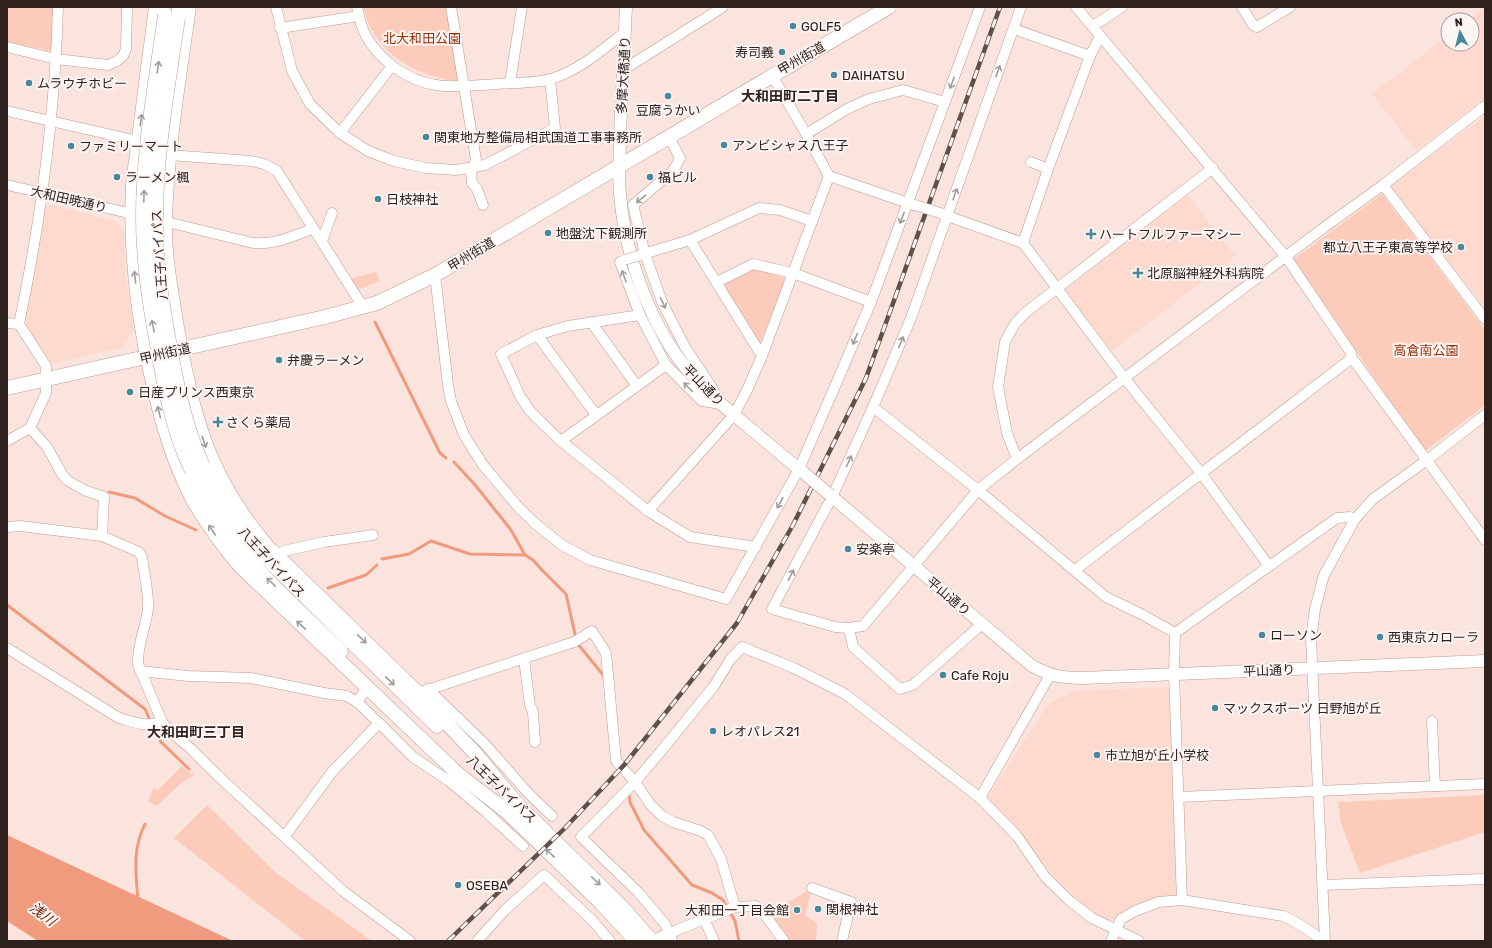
<svg xmlns="http://www.w3.org/2000/svg" width="1492" height="948" font-family="Rubik,'Noto Sans JP',sans-serif">
<style>
.built{fill:#fed9cd}
.green{fill:#fccbba}
.water{fill:#f19b7e}
.lines{fill:none;stroke-linecap:round;stroke-linejoin:round}
.stream{stroke:#f19b7e;stroke-width:3}
.minor-casing{stroke:#be9a8e;stroke-width:11}
.major-casing{stroke:#be9a8e;stroke-width:13}
.highway-casing{stroke:#be9a8e;stroke-width:15}
.minor{stroke:#fff;stroke-width:10}
.major{stroke:#fff;stroke-width:12}
.highway{stroke:#fff;stroke-width:14}
.rail-casing{stroke:#60504b;stroke-width:4.5}
.rail{stroke:#fdf5f3;stroke-width:3;stroke-dasharray:9;stroke-linecap:butt}
.minor-bridge-casing{stroke:#be9a8e;stroke-width:11;stroke-linecap:butt}
.major-bridge-casing{stroke:#be9a8e;stroke-width:13;stroke-linecap:butt}
.highway-bridge-casing{stroke:#be9a8e;stroke-width:15;stroke-linecap:butt}
.minor-bridge{stroke:#fff;stroke-width:10}
.major-bridge{stroke:#fff;stroke-width:12}
.highway-bridge{stroke:#fff;stroke-width:14}
.oneway{stroke:#a19b99}
.poi-dot{fill:#47889a;stroke:#fdf5f3;stroke-width:1.5}
.labels{text-anchor:middle;stroke-width:4;stroke-linejoin:round;paint-order:stroke}
.poi-label{font-size:13px;fill:#2f211d;stroke:#fdf5f3;text-anchor:start}
.park-label{font-size:13px;fill:#933005;stroke:#fdf5f3}
.street-label{font-size:13px;fill:#2f211d;stroke:#fdf5f3}
.neighbourhood-label{font-size:14px;font-weight:bold;fill:#2f211d;stroke:#fdf5f3}
.water-label{font-size:14px;font-style:italic;fill:#702507;stroke:#fdf5f3}
</style>
<rect width="100%" height="100%" fill="#fbe4dd"/>
<!-- built -->
<g class="built">
<polygon points="1485,7 1485,98 1416,150 1372,94 1448,35 1448,44 1472,44 1472,20 1468,20"/>
<polygon points="1485,116 1485,307 1390,186"/>
<polygon points="1188,195 1235,256 1112,351 1065,290"/>
<polygon points="51,205 115,221 124,232 125,271 134,330 120,348 54,363 47,361 26,328 25,318 44,209"/>
<polygon points="1167,687 1170,690 1178,892 1174,896 1159,897 1127,909 1115,919 1107,920 1090,912 1051,872 1037,856 1022,834 988,797 1048,704 1073,691"/>
</g>
<!-- green -->
<g class="green">
<polygon points="7,7 54,7 52,51 7,42"/>
<path d="M363,7H449L460,82C422,76 390,63 370,27C367,21 365,14 363,7Z"/>
<polygon points="1382,194 1485,330 1485,405 1424,452 1294,259"/>
<polygon points="753,268 784,278 786,281 761,341 757,341 725,286 725,282"/>
<polygon points="376,272 380,281 357,290 350,279"/>
<polygon points="182,766 187,771 194,775 181,783 157,806 148,801 154,788 158,790"/>
<polygon points="1485,795 1485,832 1360,873 1341,824 1338,802"/>
<polygon points="207,805 275,872 372,941 305,941 174,838"/>
<polygon points="812,888 805,915 817,924 816,941 784,941 765,916"/>
</g>
<!-- water -->
<polygon class="water" points="7,835 233,941 38,941 7,921"/>
<g class="lines">
<!-- stream -->
<g class="stream">
<polyline points="375,322 440,453 446,458"/>
<polyline points="454,462 476,486 511,530 525,555"/>
<polyline points="109,492 135,498 165,516 196,530"/>
<polyline points="382,559 409,554 431,541 470,554 525,555 533,560 541,569 566,594 577,643 604,676 604,678"/>
<polyline points="328,588 366,575 377,565"/>
<polyline points="7,605 145,709 149,718"/>
<polyline points="155,730 161,742 189,769"/>
<polyline points="629,794 630,802 644,830 692,885 712,893 723,900 735,921 739,941"/>
<path d="M138,901C136,874 132,849 145,824"/>
</g>
<defs>
<g id="minor">
<polyline points="276,7 292,71 310,104 340,133 368,151 394,161 426,168 456,170 485,165 555,128 550,79"/>
<path d="M357,7C359,17 361,27 366,36C380,61 408,81 436,85C456,88 477,85 497,84C511,83 539,83 551,79C580,70 602,50 625,32"/>
<polyline points="451,7 476,160 471,173 472,183 477,189 483,205"/>
<polyline points="1021,7 911,318 873,407 832,497 772,609 835,627 849,628 863,626 978,490 1017,459 1330,223 1383,185 1485,106"/>
<polyline points="1076,7 1286,257 1351,353 1352,358 1485,540"/>
<polyline points="1242,7 1253,25 1257,27 1290,7"/>
<polyline points="1093,26 1122,7"/>
<polyline points="280,28 359,16"/>
<polyline points="1014,29 1090,56"/>
<polyline points="7,47 56,59 108,65 117,61 123,56 126,49 127,7"/>
<polyline points="623,70 723,7"/>
<polyline points="772,75 806,134 829,176 914,205"/>
<polyline points="510,83 522,7"/>
<polyline points="7,111 138,141"/>
<polyline points="340,133 392,66"/>
<polyline points="806,134 847,109 869,99 903,90 945,102"/>
<polyline points="669,137 680,158 673,171 633,205 645,254 662,302 685,347 709,383 718,398"/>
<polyline points="169,155 251,161 264,164 277,171 363,307"/>
<polyline points="1031,162 1048,169"/>
<polyline points="7,185 137,215"/>
<polyline points="1383,185 1485,319"/>
<polyline points="942,214 1023,243 1125,379 1201,473 1269,566"/>
<path d="M159,220L253,243C275,245 292,236 313,229"/>
<polyline points="690,240 762,356"/>
<polyline points="322,241 332,213"/>
<polyline points="1023,243 1048,169 1090,56 1100,36"/>
<polyline points="640,255 690,240 759,208 780,210 812,221"/>
<polyline points="620,262 640,315 666,365 702,401 721,404"/>
<polyline points="435,275 448,385 451,401 464,435 483,465 519,508 537,525 562,545 590,560 726,599 799,469 836,384 871,302 980,7"/>
<polyline points="717,282 753,264 793,273 871,302"/>
<polyline points="640,315 568,326 537,335 501,354 520,396 530,411 541,422 561,441 648,511 690,537 756,547"/>
<polyline points="591,322 637,386"/>
<polyline points="7,323 19,324"/>
<polyline points="537,335 596,415"/>
<polyline points="873,407 978,490 1106,597 1143,615 1175,633 1174,674 1182,900"/>
<polyline points="30,428 47,447 62,474 67,480 84,490 104,497 102,536"/>
<path d="M7,441L30,428L46,393V366L19,324C41,220 55,113 58,7"/>
<polyline points="561,441 666,365"/>
<polyline points="1017,459 1007,433 998,387 1005,342 1014,325 1025,313 1213,168"/>
<polyline points="648,511 734,415 747,390 762,356 829,176"/>
<path d="M7,527L20,526L102,536L139,552L142,557C144,574 149,592 148,609C146,627 137,645 138,664L162,722L170,731L191,749L217,775L343,891L410,941"/>
<polyline points="278,558 284,551 324,542 373,535"/>
<polyline points="1075,570 1352,358"/>
<polyline points="849,628 853,647 900,689 913,685 982,624"/>
<polyline points="1175,633 1337,518 1350,517 1355,519"/>
<path d="M7,648L119,718C136,723 144,727 162,722"/>
<polyline points="524,659 530,705 533,712 535,742"/>
<polyline points="140,671 188,676 251,678 324,693 347,696 357,702 367,688"/>
<polyline points="428,689 484,743 528,793 552,816"/>
<polyline points="418,693 574,642 592,631 606,653 616,761 635,782 650,804 662,816 673,822 701,831 708,835 721,859 735,907"/>
<polyline points="1432,721 1435,786"/>
<polyline points="379,723 413,757 449,781 486,812 523,846"/>
<polyline points="1178,797 1485,784"/>
<polyline points="980,798 1050,675"/>
<polyline points="285,836 332,772 379,723 357,702"/>
<polyline points="1323,885 1485,879"/>
<polyline points="812,888 851,902 842,941"/>
<polyline points="704,919 714,941"/>
<polyline points="669,935 677,930 735,907 756,906 762,911 784,941"/>
<polyline points="672,940 665,924 638,892 581,837 635,782 662,750 714,686 730,660 742,647 794,668 845,694 980,798 1017,836 1046,878 1071,902 1092,918 1139,941"/>
<polyline points="477,941 505,910 544,875 592,920 610,941"/>
<path d="M1111,941L1121,919L1135,911L1159,902L1182,900L1283,916C1298,922 1310,931 1323,941"/>
<polyline points="1325,941 1311,639 1315,609 1324,575 1355,519 1373,499 1427,460 1485,415"/>
</g>
<g id="major">
<path d="M626,7C624,49 622,91 620,134C620,154 618,174 620,194C625,255 650,327 691,374C708,394 730,412 751,429C769,444 786,459 804,473"/>
<path d="M830,495L1032,666C1052,676 1061,678 1083,678L1485,661"/>
</g>
<g id="highway">
<path d="M156,7L133,184C130,248 137,312 151,374C160,417 172,459 192,498C206,523 223,546 241,567L458,774L506,811"/>
<path d="M189,7C179,78 167,149 165,220C164,255 171,289 176,322C192,412 206,475 267,546L418,693L475,753L518,805"/>
<polyline points="178,18 179,7"/>
<polyline points="7,388 325,317 377,303 435,275 889,7"/>
<polyline points="203,466 214,488 229,513 255,547 437,726"/>
<path d="M192,471C203,495 216,518 232,539C264,580 304,615 341,651"/>
<polyline points="512,799 620,905 652,941"/>
<polyline points="500,805 601,903 636,941"/>
<polyline points="657,941 669,935"/>
</g>
</defs>
<!-- minor casing -->
<use href="#minor" class="minor-casing"/>
<!-- major casing -->
<use href="#major" class="major-casing"/>
<!-- highway casing -->
<use href="#highway" class="highway-casing"/>
<!-- minor -->
<use href="#minor" class="minor"/>
<!-- major -->
<use href="#major" class="major"/>
<!-- highway -->
<use href="#highway" class="highway"/>
<defs>
<polyline id="rail" points="448,941 565,828 625,764 737,623 793,525 866,378 1000,7"/>
</defs>
<!-- rail casing -->
<use href="#rail" class="rail-casing"/>
<!-- rail -->
<use href="#rail" class="rail"/>
<defs>
<g id="minor-bridge">
<polyline points="915,205 940,213"/>
<polyline points="624,260 638,256"/>
</g>
<polyline id="major-bridge" points="804,473 830,495"/>
<g id="highway-bridge">
<path d="M165,15C156,81 143,149 143,217C143,266 151,313 160,361C167,399 175,436 192,471"/>
<path d="M178,18C168,87 155,156 156,226C156,271 164,314 172,358C179,395 187,431 203,466"/>
</g>
</defs>
<!-- minor-bridge casing -->
<use href="#minor-bridge" class="minor-bridge-casing"/>
<!-- major-bridge casing -->
<use href="#major-bridge" class="major-bridge-casing"/>
<!-- highway-bridge casing -->
<use href="#highway-bridge" class="highway-bridge-casing"/>
<!-- minor-bridge -->
<use href="#minor-bridge" class="minor-bridge"/>
<!-- major-bridge -->
<use href="#major-bridge" class="major-bridge"/>
<!-- highway-bridge -->
<use href="#highway-bridge" class="highway-bridge"/>
</g>
<!-- one-way arrows -->
<defs><path id="oneway-shaft" d="M-6 0H5M1.5-3L5.5 0L1.5 3" fill="none" stroke-width="1.6" stroke-linecap="round" stroke-linejoin="round"/></defs>
<g class="oneway">
<use href="#oneway-shaft" transform="translate(158 67) rotate(-82)"/>
<use href="#oneway-shaft" transform="translate(998 71) rotate(-70)"/>
<use href="#oneway-shaft" transform="translate(952 83) rotate(110)"/>
<use href="#oneway-shaft" transform="translate(141 120) rotate(-82)"/>
<use href="#oneway-shaft" transform="translate(955 194) rotate(-71)"/>
<use href="#oneway-shaft" transform="translate(144 196) rotate(-88)"/>
<use href="#oneway-shaft" transform="translate(641 199) rotate(141)"/>
<use href="#oneway-shaft" transform="translate(902 218) rotate(111)"/>
<use href="#oneway-shaft" transform="translate(624 276) rotate(-110)"/>
<use href="#oneway-shaft" transform="translate(135 277) rotate(-96)"/>
<use href="#oneway-shaft" transform="translate(663 303) rotate(65)"/>
<use href="#oneway-shaft" transform="translate(153 326) rotate(-101)"/>
<use href="#oneway-shaft" transform="translate(855 339) rotate(113)"/>
<use href="#oneway-shaft" transform="translate(901 342) rotate(-67)"/>
<use href="#oneway-shaft" transform="translate(688 387) rotate(-135)"/>
<use href="#oneway-shaft" transform="translate(159 412) rotate(-104)"/>
<use href="#oneway-shaft" transform="translate(204 442) rotate(71)"/>
<use href="#oneway-shaft" transform="translate(849 461) rotate(-66)"/>
<use href="#oneway-shaft" transform="translate(780 503) rotate(119)"/>
<use href="#oneway-shaft" transform="translate(212 530) rotate(-124)"/>
<use href="#oneway-shaft" transform="translate(791 575) rotate(-62)"/>
<use href="#oneway-shaft" transform="translate(271 582) rotate(-136)"/>
<use href="#oneway-shaft" transform="translate(301 625) rotate(-137)"/>
<use href="#oneway-shaft" transform="translate(362 639) rotate(44)"/>
<use href="#oneway-shaft" transform="translate(390 681) rotate(44)"/>
<use href="#oneway-shaft" transform="translate(550 853) rotate(-136)"/>
<use href="#oneway-shaft" transform="translate(596 881) rotate(44)"/>
</g>
<!-- markers -->
<g class="poi-dot">
<circle cx="793" cy="26" r="4"/>
<circle cx="782" cy="52" r="4"/>
<circle cx="834" cy="75" r="4"/>
<circle cx="29" cy="83" r="4"/>
<circle cx="668" cy="96" r="4"/>
<circle cx="426" cy="137" r="4"/>
<circle cx="724" cy="145" r="4"/>
<circle cx="71" cy="146" r="4"/>
<circle cx="117" cy="177" r="4"/>
<circle cx="650" cy="177" r="4"/>
<circle cx="378" cy="199" r="4"/>
<circle cx="548" cy="233" r="4"/>
<path d="M1089 228h4v4h4v4h-4v4h-4v-4h-4v-4h4z"/>
<circle cx="1461" cy="247" r="4"/>
<path d="M1136 267h4v4h4v4h-4v4h-4v-4h-4v-4h4z"/>
<circle cx="279" cy="360" r="4"/>
<circle cx="130" cy="392" r="4"/>
<path d="M216 416h4v4h4v4h-4v4h-4v-4h-4v-4h4z"/>
<circle cx="848" cy="549" r="4"/>
<circle cx="1262" cy="635" r="4"/>
<circle cx="1380" cy="637" r="4"/>
<circle cx="943" cy="675" r="4"/>
<circle cx="1215" cy="708" r="4"/>
<circle cx="713" cy="731" r="4"/>
<circle cx="1097" cy="755" r="4"/>
<circle cx="458" cy="885" r="4"/>
<circle cx="818" cy="909" r="4"/>
<circle cx="797" cy="910" r="4"/>
</g>
<g class="labels">
<!-- poi labels -->
<g class="poi-label">
<text x="801" y="31">GOLF5</text>
<text x="774" y="57" text-anchor="end">寿司義</text>
<text x="842" y="80">DAIHATSU</text>
<text x="37" y="88">ムラウチホビー</text>
<text x="668" y="115" text-anchor="middle">豆腐うかい</text>
<text x="434" y="142">関東地方整備局相武国道工事事務所</text>
<text x="732" y="150">アンビシャス八王子</text>
<text x="79" y="151">ファミリーマート</text>
<text x="125" y="182">ラーメン楓</text>
<text x="658" y="182">福ビル</text>
<text x="386" y="204">日枝神社</text>
<text x="556" y="238">地盤沈下観測所</text>
<text x="1099" y="239">ハートフルファーマシー</text>
<text x="1453" y="252" text-anchor="end">都立八王子東高等学校</text>
<text x="1147" y="278">北原脳神経外科病院</text>
<text x="287" y="365">弁慶ラーメン</text>
<text x="138" y="397">日産プリンス西東京</text>
<text x="226" y="427">さくら薬局</text>
<text x="856" y="554">安楽亭</text>
<text x="1270" y="640">ローソン</text>
<text x="1388" y="642">西東京カローラ</text>
<text x="951" y="680">Cafe Roju</text>
<text x="1223" y="713">マックスポーツ 日野旭が丘</text>
<text x="721" y="736">レオパレス21</text>
<text x="1105" y="760">市立旭が丘小学校</text>
<text x="466" y="890">OSEBA</text>
<text x="826" y="914">関根神社</text>
<text x="789" y="915" text-anchor="end">大和田一丁目会館</text>
</g>
<!-- park labels -->
<g class="park-label">
<text x="422" y="43">北大和田公園</text>
<text x="1426" y="355">高倉南公園</text>
</g>
<!-- street labels -->
<g class="street-label">
<text transform="translate(801 58) rotate(-30)" y="5">甲州街道</text>
<text transform="translate(623 75) rotate(-87)" y="5">多摩大橋通り</text>
<text transform="translate(69 199) rotate(13)" y="5">大和田暁通り</text>
<text transform="translate(471 254) rotate(-31)" y="5">甲州街道</text>
<text transform="translate(159 255) rotate(-94)" y="5">八王子バイパス</text>
<text transform="translate(165 353) rotate(-13)" y="5">甲州街道</text>
<text transform="translate(704 385) rotate(46)" y="5">平山通り</text>
<text transform="translate(272 562) rotate(47)" y="5">八王子バイパス</text>
<text transform="translate(949 596) rotate(40)" y="5">平山通り</text>
<text transform="translate(1269 670) rotate(-2)" y="5">平山通り</text>
<text transform="translate(502 789) rotate(44)" y="5">八王子バイパス</text>
</g>
<!-- neighbourhood labels -->
<g class="neighbourhood-label">
<text x="790" y="101">大和田町二丁目</text>
<text x="196" y="737">大和田町三丁目</text>
</g>
<!-- water labels -->
<g class="water-label">
<text transform="translate(43 914) rotate(37)" y="5">浅川</text>
</g>
</g>
<!-- border -->
<rect width="1492" height="948" fill="none" stroke="#2f211d" stroke-width="16"/>
<!-- north arrow -->
<g transform="translate(1460 32) rotate(353)"><circle r="19" fill="#fdf5f3" stroke="#aba09d"/>
<path d="M0-3L7 15L0 10L-7 15Z" fill="#47889a"/>
<text y="-6" font-size="11" font-weight="bold" text-anchor="middle" fill="#2f211d">N</text>
</g>
</svg>
